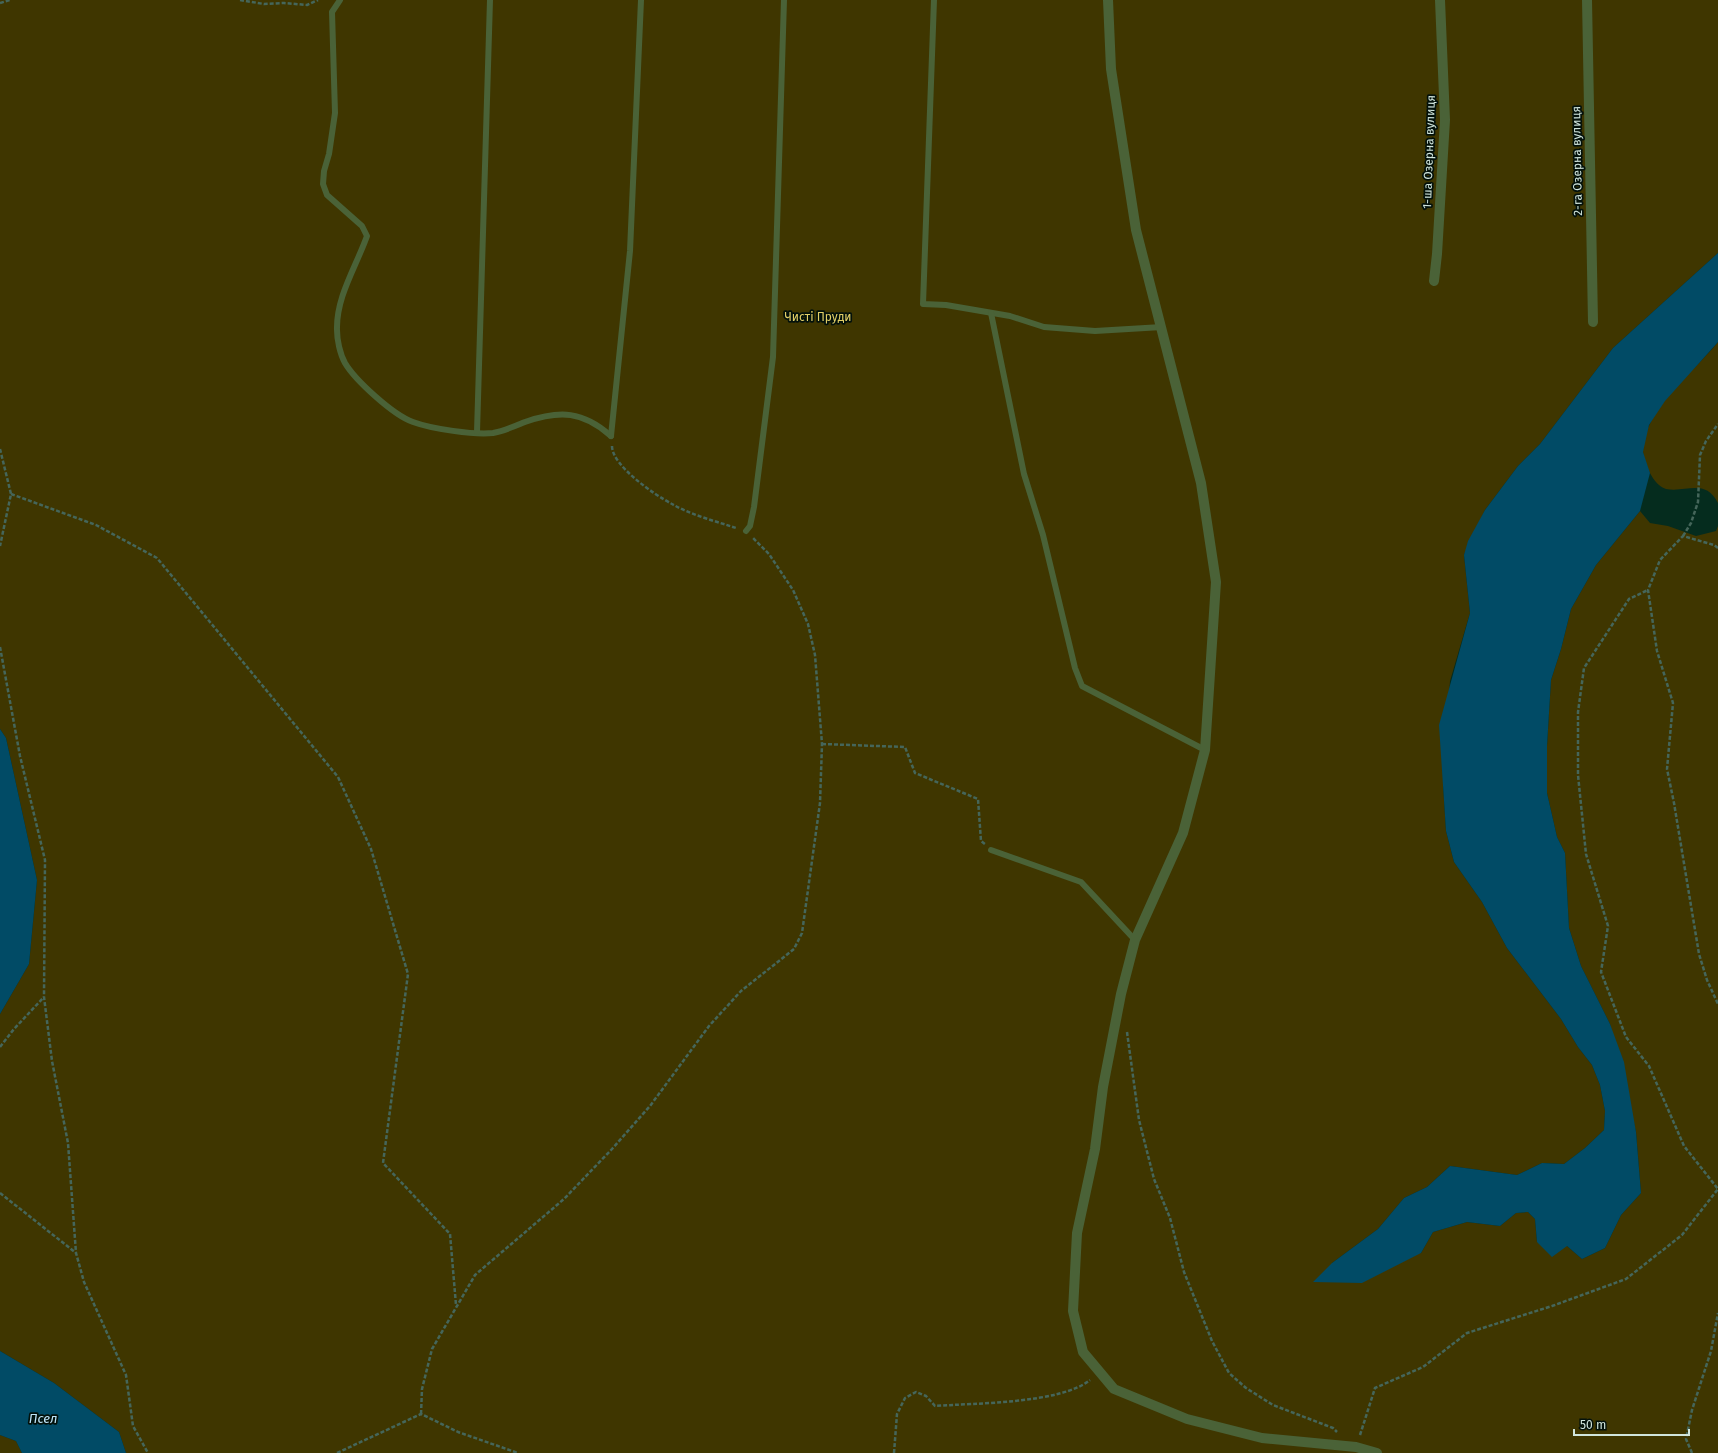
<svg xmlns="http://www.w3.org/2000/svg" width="1718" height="1453" font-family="'Fira Sans',sans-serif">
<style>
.green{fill:#3f3600}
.water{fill:#014b66}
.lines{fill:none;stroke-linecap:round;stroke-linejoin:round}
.path{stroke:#45665a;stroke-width:2.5;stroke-dasharray:4 2;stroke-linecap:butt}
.service{stroke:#4a6237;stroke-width:6}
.minor{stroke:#4a6237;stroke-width:10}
.labels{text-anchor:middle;stroke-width:3.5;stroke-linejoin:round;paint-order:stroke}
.street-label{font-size:12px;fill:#d1e5dc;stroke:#03110b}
.park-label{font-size:12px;fill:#e3d067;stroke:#03110b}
.water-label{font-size:13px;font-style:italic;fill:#bee6fb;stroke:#03110b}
</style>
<rect width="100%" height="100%" fill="#052c1e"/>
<!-- green -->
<g class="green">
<polygon points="0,0 1718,0 1718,253 1613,348 1540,444 1518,466 1485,510 1464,555 1470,613 1450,681 1443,784 1446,831 1454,862 1482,902 1507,948 1561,1019 1578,1047 1592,1065 1600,1085 1605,1111 1604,1130 1585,1148 1564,1164 1542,1163 1517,1175 1450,1166 1427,1187 1404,1198 1378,1229 1332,1263 1421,1253 1433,1232 1467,1222 1500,1226 1516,1213 1528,1212 1535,1219 1537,1242 1567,1246 1582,1259 1605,1248 1621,1215 1641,1193 1636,1132 1610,1024 1581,966 1569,928 1565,853 1557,837 1547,793 1547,746 1551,680 1561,649 1571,609 1596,565 1640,511 1650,523 1668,526 1696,536 1716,531 1718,526 1718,1453 126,1453 119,1432 54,1383 0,1351 0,1014 29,964 37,880 6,738 0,729"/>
<path d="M1718,342V503C1705,478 1686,493 1666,489C1658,487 1651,476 1648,469C1647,464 1643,457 1643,451C1643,410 1694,372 1718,342Z"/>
<polygon points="0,1435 16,1441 22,1453 0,1453"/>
</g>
<!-- water -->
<g class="water">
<polygon points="1718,253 1718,342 1665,401 1649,425 1643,452 1650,473 1640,511 1596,565 1571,609 1561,649 1551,680 1547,746 1547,793 1557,837 1565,853 1569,928 1581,966 1610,1024 1624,1062 1636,1132 1641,1193 1621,1215 1605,1248 1582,1259 1567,1246 1552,1257 1537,1242 1535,1219 1528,1212 1516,1213 1500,1226 1467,1222 1433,1232 1421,1253 1362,1283 1313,1282 1332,1263 1378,1229 1404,1198 1427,1187 1450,1166 1517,1175 1542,1163 1564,1164 1585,1148 1604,1130 1605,1111 1600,1085 1592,1065 1578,1047 1561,1019 1507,948 1482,902 1454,862 1446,831 1439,725 1470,613 1464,555 1468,541 1485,510 1518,466 1540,444 1613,348"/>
<polygon points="0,729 6,738 37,880 29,964 0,1014"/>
<polygon points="0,1351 54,1383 119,1432 126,1453 22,1453 16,1441 0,1435"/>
</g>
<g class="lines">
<!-- path -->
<g class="path">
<polyline points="240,0 264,4 284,3 307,5 318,0"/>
<polyline points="0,3 10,0"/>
<path d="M612,446C612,466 655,495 672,504C691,515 715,521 736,528"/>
<polyline points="0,449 11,494 0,546"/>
<polyline points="11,494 96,525 157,558 338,777 371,849 408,974 383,1163 450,1234 456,1305"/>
<polyline points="1683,536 1691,523 1698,502 1700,455 1706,441 1718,424"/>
<polyline points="1718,548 1714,545 1683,536 1660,560 1648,590 1657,651 1673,703 1667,769 1674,803 1699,954 1707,980 1718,1004"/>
<polyline points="0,647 20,756 45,860 44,997 52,1061 68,1143 76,1253 84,1282 126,1375 133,1426 148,1453"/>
<polyline points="822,744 905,747 915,773 978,799 981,841 985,844"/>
<polyline points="1127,1032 1139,1120 1154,1179 1170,1218 1184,1272 1212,1341 1229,1373 1246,1388 1273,1405 1333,1428 1337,1432"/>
<polyline points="0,1047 14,1029 44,997"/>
<polyline points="0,1193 76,1253"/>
<polyline points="421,1414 422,1389 432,1349 475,1275 564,1199 612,1149 650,1106 709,1026 741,991 794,949 802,933 820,803 822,744 815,655 808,624 793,590 769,554 752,537"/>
<polyline points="1360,1435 1375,1388 1423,1367 1467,1333 1552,1306 1626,1279 1682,1235 1718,1189 1684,1146 1649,1066 1626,1037 1601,972 1608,926 1586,854 1578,775 1578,712 1584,668 1629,599 1648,590"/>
<polyline points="337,1453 421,1414 458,1432 518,1453"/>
<path d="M894,1453L897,1414L905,1398L916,1392L926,1396L935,1406C974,1403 1060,1404 1090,1380"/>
<polyline points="1692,1453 1686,1439 1692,1410 1711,1351 1718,1313"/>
</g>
<!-- service -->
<g class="service">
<path d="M340,0L332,12L335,113L329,154L324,171L323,184L327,195L362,226L367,236C356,267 336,297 337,330C337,340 340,354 345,363C355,380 393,415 413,422C432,429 474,435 493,433C504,431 515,426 525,422C560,410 583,411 611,436"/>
<polyline points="934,0 923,304 946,305 1010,316 1044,327 1095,331 1162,327"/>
<polyline points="991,313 1024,474 1043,535 1075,668 1082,686 1205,750"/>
<polyline points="477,432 490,0"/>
<polyline points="611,436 630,251 641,0"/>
<polyline points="746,531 750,526 754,507 773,357 784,0"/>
<polyline points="991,850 1081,882 1135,940"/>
</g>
<!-- minor -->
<g class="minor">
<polyline points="1108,0 1111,69 1136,230 1201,483 1216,582 1205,750 1183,833 1135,940 1121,994 1103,1087 1095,1149 1077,1233 1073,1311 1083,1352 1114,1389 1187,1419 1262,1438 1356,1447 1377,1453"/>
<polyline points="1587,0 1593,322"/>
<polyline points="1434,281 1437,254 1445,120 1440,0"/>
</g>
</g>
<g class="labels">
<!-- street labels -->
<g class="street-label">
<text transform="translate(1429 152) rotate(-88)" y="4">1-ша Озерна вулиця</text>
<text transform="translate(1577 161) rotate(-91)" y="4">2-га Озерна вулиця</text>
</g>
<!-- park labels -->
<g class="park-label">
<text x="818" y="321">Чисті Пруди</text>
</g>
<!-- water labels -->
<g class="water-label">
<text x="43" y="1423">Псел</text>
</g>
</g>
<!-- scale -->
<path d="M1574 1429v6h115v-6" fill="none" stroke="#d1e5dc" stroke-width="2"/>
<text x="1580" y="1429" font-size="12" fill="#d1e5dc" stroke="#03110b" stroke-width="3" paint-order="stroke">50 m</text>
</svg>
